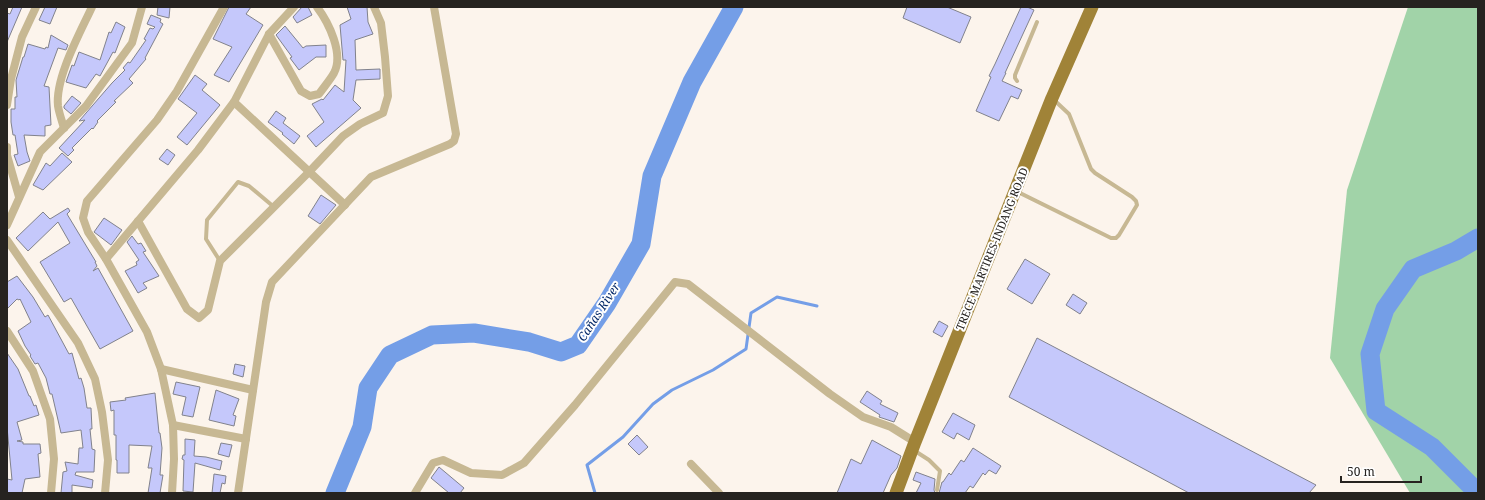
<svg xmlns="http://www.w3.org/2000/svg" width="1485" height="500" font-family="'Noto Serif',serif">
<style>
.green{fill:#a1d3a8}
.lines{fill:none;stroke-linecap:round;stroke-linejoin:round}
.stream{stroke:#749ee7;stroke-width:3}
.river{stroke:#749ee7;stroke-width:19}
.building{fill:#c5c8fb;stroke:#81828c}
.lane{stroke:#c7b893;stroke-width:4}
.street{stroke:#c7b893;stroke-width:8}
.primary{stroke:#a08338;stroke-width:13}
.labels{text-anchor:middle;stroke-width:4;stroke-linejoin:round;paint-order:stroke}
.street-label{font-size:11px;fill:#262320;stroke:#fff}
.water-label{font-size:12px;font-style:italic;fill:#052a69;stroke:#fff}
</style>
<rect width="100%" height="100%" fill="#fcf4ec"/>
<!-- green -->
<polygon class="green" points="1408,7 1478,7 1478,493 1410,493 1330,358 1347,190"/>
<g class="lines">
<!-- stream -->
<polyline class="stream" points="595,493 587,465 623,437 653,404 672,390 713,370 746,349 751,313 777,297 817,306"/>
<!-- river -->
<g class="river">
<polyline points="335,493 362,427 368,388 390,355 432,335 474,333 529,342 561,352 578,345 607,303 641,244 652,176 692,82 734,7"/>
<polyline points="1478,493 1432,447 1376,411 1370,354 1385,309 1413,269 1456,251 1478,238"/>
</g>
</g>
<!-- building -->
<g class="building">
<polygon points="13,7 22,7 7,42 7,13 10,14"/>
<polygon points="45,7 57,7 50,24 39,20"/>
<polygon points="158,7 170,7 169,18 157,15"/>
<polygon points="229,7 251,7 246,14 263,25 229,82 214,75 232,47 213,39"/>
<polygon points="302,7 308,7 312,15 297,23 293,17"/>
<polygon points="347,7 367,7 368,22 373,34 355,40 356,70 380,69 380,79 356,80 353,100 361,108 316,147 307,136 324,122 312,104 322,99 323,100 335,85 344,92 346,60 343,60 340,25 351,19"/>
<polygon points="907,7 947,7 971,17 960,43 903,18"/>
<polygon points="1021,7 1027,7 1034,10 1005,73 1006,73 1002,81 1022,90 1018,99 1011,96 999,121 976,111 991,77 989,76 995,64"/>
<polygon points="151,15 161,19 160,22 163,24 145,58 146,59 129,79 133,83 114,101 116,102 97,121 98,122 93,129 92,128 72,148 74,150 68,156 59,148 85,120 79,121 80,120 112,83 125,70 123,68 128,62 130,63 146,40 144,39 150,28 153,29 155,27 147,24"/>
<polygon points="116,22 125,27 115,53 113,52 100,76 96,74 86,88 66,82 72,65 74,66 79,52 100,60 109,32 111,33"/>
<polygon points="285,26 303,48 306,46 326,45 326,57 316,57 299,70 290,58 292,57 276,35"/>
<polygon points="51,35 68,45 66,50 58,48 44,86 49,87 51,125 45,126 45,136 24,135 27,152 30,161 18,166 14,155 18,154 15,135 13,135 11,122 11,109 15,109 15,97 17,97 16,80 23,57 24,57 28,44 45,49 46,47 48,48"/>
<polygon points="195,75 207,84 202,90 220,105 187,145 177,137 197,113 178,99"/>
<polygon points="72,96 81,103 71,114 64,108 64,106"/>
<polygon points="276,111 286,118 283,123 300,136 294,144 282,134 283,133 268,122"/>
<polygon points="167,149 175,155 168,165 159,159"/>
<polygon points="62,153 72,162 43,190 33,185 46,163 50,166"/>
<polygon points="321,195 336,205 320,224 308,216"/>
<polygon points="68,208 70,211 67,214 96,262 95,262 97,266 93,271 98,268 133,331 100,349 71,298 64,302 40,262 70,243 58,222 28,251 16,238 43,212 50,219"/>
<polygon points="104,218 122,230 111,245 94,232"/>
<polygon points="132,236 138,244 141,243 146,251 143,252 159,276 143,283 147,288 138,293 125,271 137,265 136,262 139,260 127,242"/>
<polygon points="1025,259 1050,274 1032,304 1007,289"/>
<polygon points="17,276 33,297 45,317 48,315 69,354 72,353 79,379 81,378 84,388 87,408 91,408 92,429 90,429 92,449 95,450 94,472 76,472 75,475 93,480 92,488 72,485 72,493 61,493 63,472 67,471 65,462 78,464 79,448 83,448 81,430 61,433 52,394 50,394 46,378 38,363 35,364 30,356 31,355 25,346 18,331 31,322 20,299 19,300 17,299 7,309 7,282"/>
<polygon points="1073,294 1087,303 1080,314 1066,305"/>
<polygon points="939,321 948,326 942,337 933,332"/>
<polygon points="1037,338 1316,485 1309,493 1189,493 1009,397"/>
<polygon points="7,353 18,369 29,396 30,396 34,406 36,405 39,415 17,422 22,440 17,441 23,442 23,444 40,444 41,453 38,454 40,477 25,479 22,493 7,493 7,479 12,480 7,427"/>
<polygon points="235,364 245,366 243,377 233,374"/>
<polygon points="176,382 200,387 193,417 182,415 186,397 173,394"/>
<polygon points="216,390 239,399 233,415 236,416 234,426 209,420"/>
<polygon points="867,391 882,401 880,404 898,413 894,422 879,417 880,415 860,402"/>
<polygon points="155,393 159,433 160,433 162,448 160,475 163,475 160,493 148,493 152,468 148,468 152,446 129,445 129,473 117,473 117,460 116,460 116,435 114,435 114,410 111,411 110,402 126,400 125,398"/>
<polygon points="953,413 975,425 969,440 957,433 954,439 942,432"/>
<polygon points="637,435 648,447 639,455 628,444"/>
<polygon points="185,439 195,440 194,456 206,457 222,461 220,470 195,463 193,492 183,491 184,460 182,459 183,455 185,455"/>
<polygon points="872,440 901,456 897,468 891,475 883,493 837,493 851,459 861,464"/>
<polygon points="221,443 232,445 229,457 218,454"/>
<polygon points="973,448 1001,466 996,474 989,470 985,475 983,473 973,488 970,486 965,493 939,493 942,482 943,482 949,473 951,475 961,460 964,462"/>
<polygon points="439,467 464,488 460,493 449,493 431,478"/>
<polygon points="916,472 935,479 934,490 935,493 916,493 921,483 913,480"/>
<polygon points="214,474 226,476 225,484 222,483 220,493 212,493"/>
</g>
<g class="lines">
<!-- lane -->
<g class="lane">
<polyline points="1017,81 1015,78 1015,75 1037,22"/>
<polyline points="1016,191 1111,238 1116,238 1119,235 1137,205 1136,201 1132,197 1095,173 1091,169 1069,114 1053,99"/>
<polyline points="220,261 206,239 207,220 238,182 249,186 274,207"/>
<polyline points="915,451 929,460 940,471 937,490"/>
</g>
<!-- street -->
<g class="street">
<path d="M269,34L301,91L310,96L319,94C324,87 330,80 334,73C344,54 329,23 317,7"/>
<polyline points="234,102 345,205"/>
<polyline points="7,105 11,79 22,37 36,7"/>
<path d="M64,128C62,121 59,113 58,106C55,78 80,33 92,7"/>
<polyline points="7,147 7,155 19,197"/>
<polyline points="138,221 187,309 199,318 208,310 220,261 309,172 343,136 360,124 383,113 388,96 385,57 381,23 374,7"/>
<polyline points="7,225 40,152 86,106 132,43 142,7"/>
<polyline points="7,240 78,343 95,379 102,412 108,460 105,493"/>
<polyline points="106,259 198,150 234,102 269,34 294,7"/>
<polyline points="7,331 33,371 50,419 54,459 51,493"/>
<polyline points="161,369 253,390"/>
<polyline points="173,425 246,439"/>
<polyline points="691,464 719,493"/>
<polyline points="172,493 174,459 173,425 161,369 147,332 106,259 88,232 83,218 87,201 157,120 177,91 224,7"/>
<polyline points="238,493 266,302 272,282 371,177 450,144 454,141 456,134 434,7"/>
<polyline points="415,493 433,463 443,460 471,473 502,475 524,463 575,405 675,282 688,284 830,394 863,417 891,427 915,442"/>
</g>
<!-- primary -->
<polyline class="primary" points="896,493 915,442 1052,98 1092,7"/>
</g>
<g class="labels">
<!-- street labels -->
<g class="street-label">
<text transform="translate(992 249) rotate(-68)" y="4">TRECE MARTIRES-INDANG ROAD</text>
</g>
<!-- water labels -->
<g class="water-label">
<text transform="translate(599 312) rotate(-57)" y="4">Cañas River</text>
</g>
</g>
<!-- border -->
<rect width="1485" height="500" fill="none" stroke="#262320" stroke-width="16"/>
<!-- scale -->
<path d="M1341 476v6h80v-6" fill="none" stroke="#262320" stroke-width="2"/>
<text x="1347" y="476" font-size="12" fill="#262320" stroke="#ffffff" stroke-width="3" paint-order="stroke">50 m</text>
</svg>
